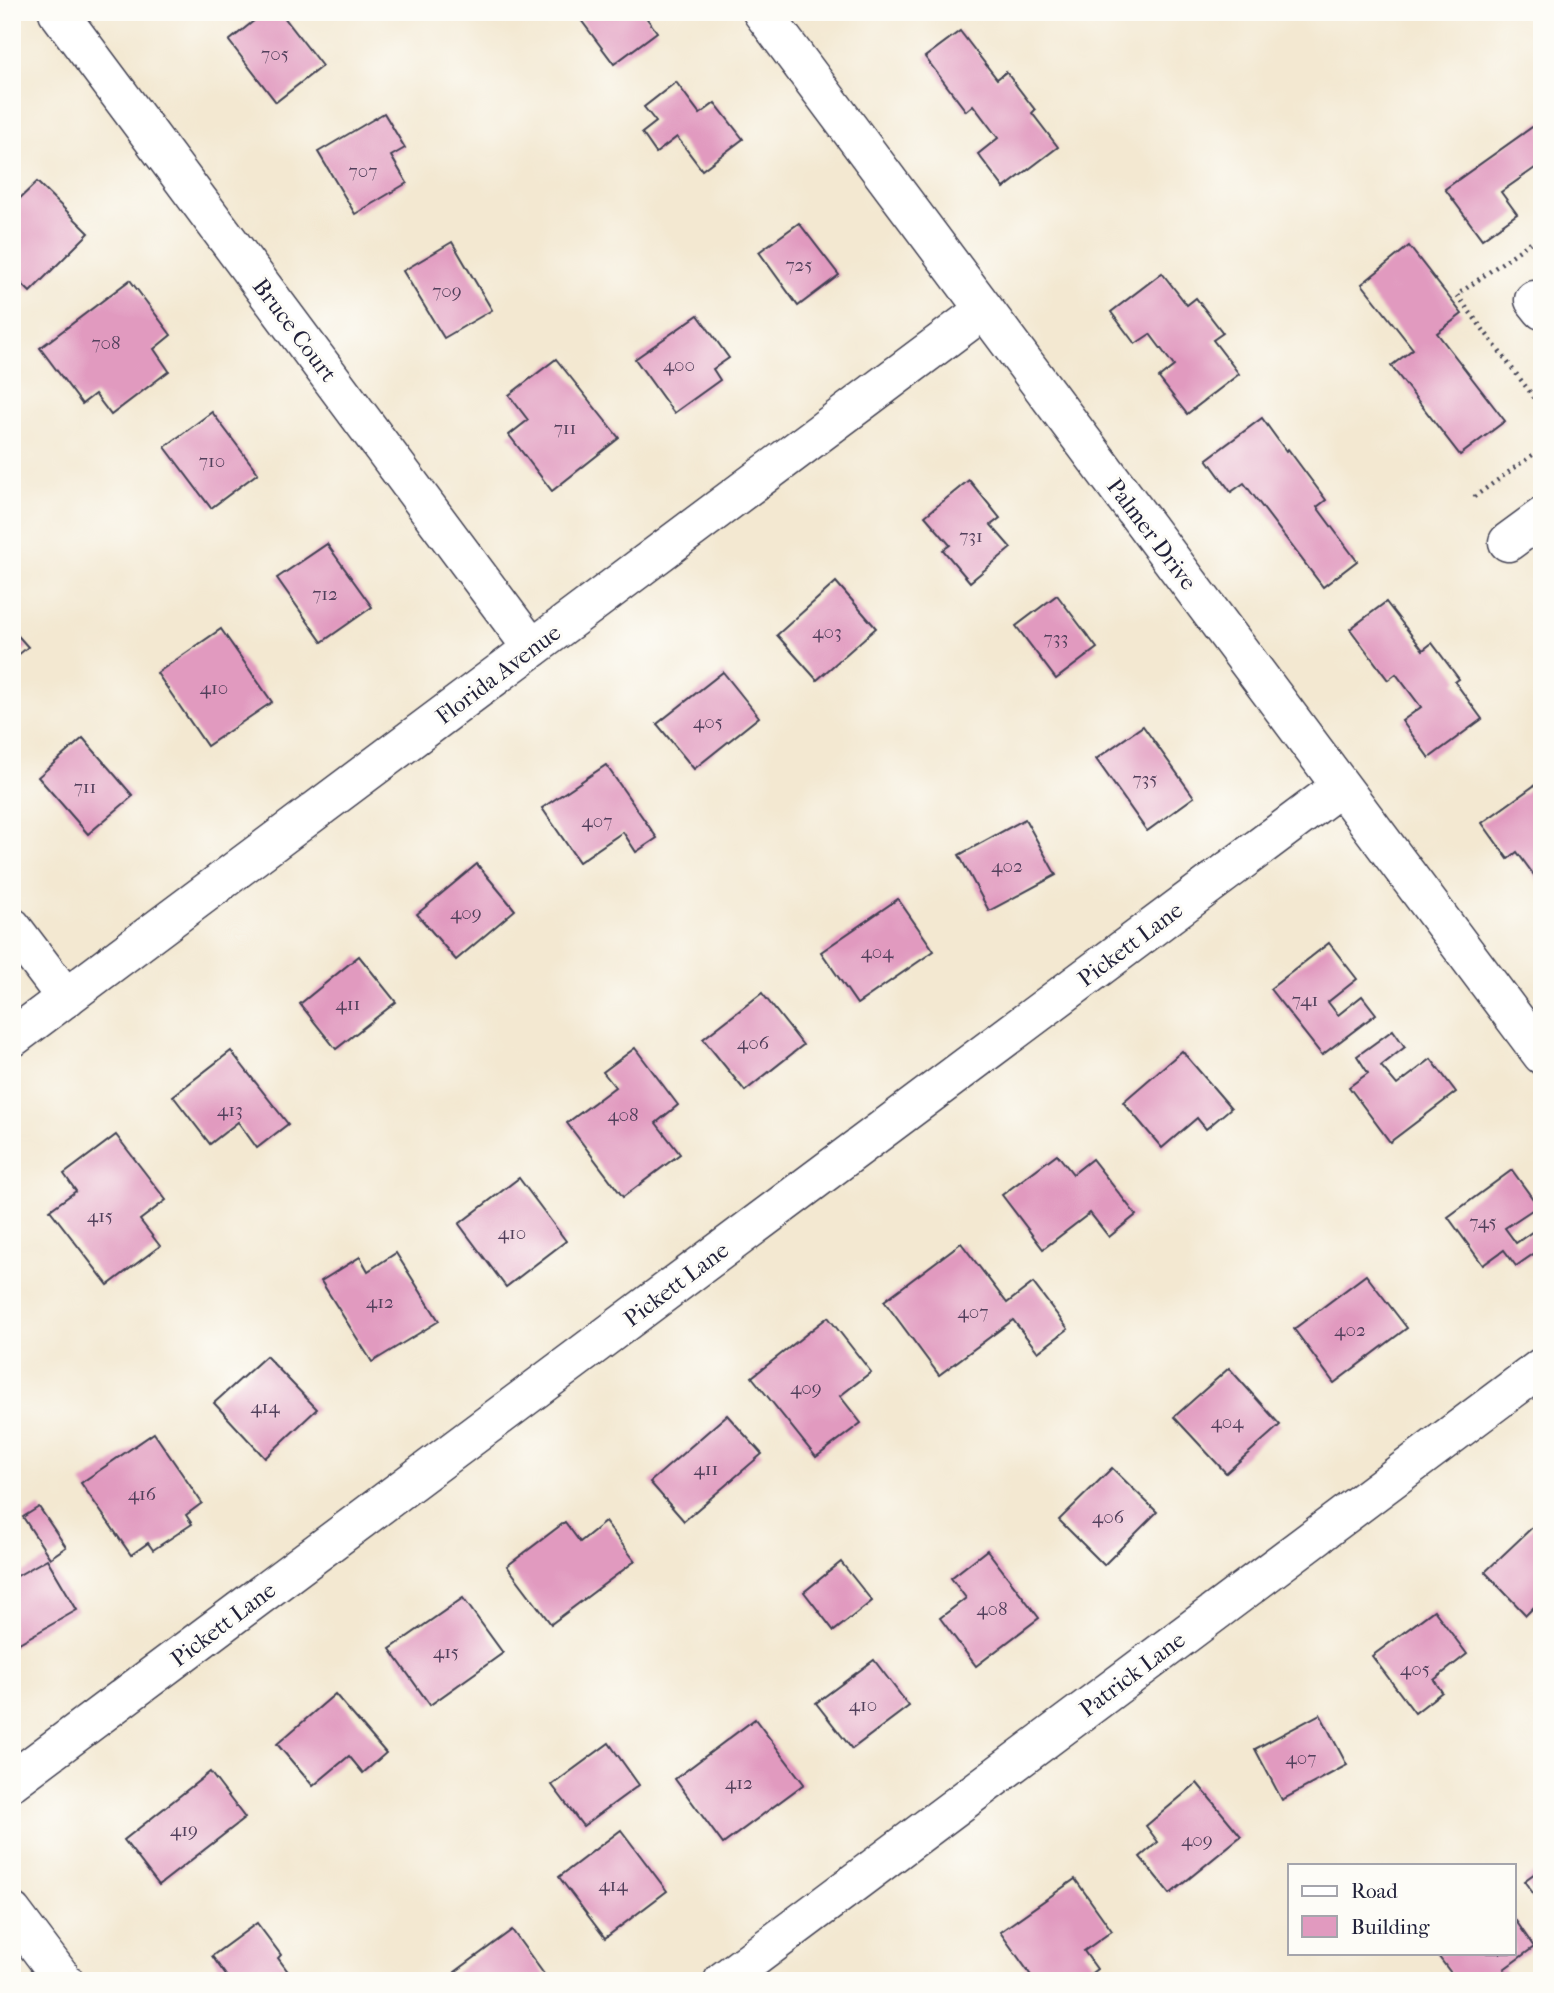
<svg xmlns="http://www.w3.org/2000/svg" width="1554" height="1993" font-family="'IM FELL French Canon',serif">
<style>
.building{fill:#e19abf}
.lines{fill:none;stroke-linecap:round;stroke-linejoin:round}
.minor-casing{stroke:#414052;stroke-width:41}
.tertiary-casing{stroke:#414052;stroke-width:41}
.path{stroke:#414052;stroke-width:4.5;stroke-dasharray:2 5;stroke-linecap:butt}
.minor{stroke:#fff;stroke-width:38}
.tertiary{stroke:#fff;stroke-width:38}
.labels{text-anchor:middle;stroke-width:6;stroke-linejoin:round;paint-order:stroke}
.number-label{font-size:19px;fill:#52405c}
.street-label{font-size:23px;fill:#22223b;stroke:#fdfcf7}
</style>
<rect width="100%" height="100%" fill="#fdfcf7"/>
<filter id="ink" filterUnits="userSpaceOnUse"><feTurbulence type="fractalNoise" baseFrequency=".0143" numOctaves="2"/><feDisplacementMap in="SourceGraphic" scale="14" xChannelSelector="R" yChannelSelector="G"/><feConvolveMatrix kernelMatrix="1 2 1 2 8 2 1 2 1" color-interpolation-filters="sRGB"/></filter>
<filter id="wash" filterUnits="userSpaceOnUse"><feTurbulence type="fractalNoise" baseFrequency=".00686" numOctaves="4" result="noise"/><feDisplacementMap in="SourceGraphic" scale="28" xChannelSelector="R" yChannelSelector="G"/><feGaussianBlur stdDeviation="1.57" result="paint"/><feColorMatrix in="noise" values="0 0 0 0 0 0 0 0 0 0 0 0 0 0 0 0 0 1.4 0 .05"/><feComposite in="paint" operator="in"/></filter>
<g filter="url(#wash)">
<rect width="100%" height="100%" fill="#f3e8d1"/>
<g id="blocks">
<!-- building -->
<g class="building">
<polygon points="265,12 280,12 322,66 276,102 229,41"/>
<polygon points="575,12 642,12 657,32 614,64"/>
<polygon points="960,31 997,79 1006,72 1035,110 1032,113 1058,147 1004,188 978,154 998,138 973,105 966,111 925,57"/>
<polygon points="676,82 700,114 715,103 743,139 702,170 677,137 656,153 642,133 656,122 644,107"/>
<polygon points="384,113 405,148 391,156 407,183 355,214 318,152"/>
<polygon points="1542,120 1542,163 1501,192 1517,214 1482,239 1445,189"/>
<polygon points="37,182 89,233 30,292 12,274 12,206"/>
<polygon points="799,223 839,275 798,306 759,252"/>
<polygon points="452,242 492,310 444,338 403,271"/>
<polygon points="1409,246 1462,314 1437,333 1505,421 1460,455 1391,366 1413,349 1362,284"/>
<polygon points="1162,273 1187,305 1196,298 1223,333 1213,340 1239,374 1187,414 1159,378 1174,366 1150,334 1135,344 1111,312"/>
<polygon points="130,280 171,335 154,349 169,371 111,415 95,394 82,404 40,348"/>
<polygon points="698,315 729,358 713,369 720,380 674,413 635,359"/>
<polygon points="556,359 619,438 552,491 509,435 528,420 509,395"/>
<polygon points="212,412 258,473 211,508 165,447"/>
<polygon points="1262,418 1286,451 1288,449 1326,500 1317,507 1357,561 1323,587 1244,483 1231,492 1207,459"/>
<polygon points="969,480 1000,518 991,525 1011,548 970,582 943,550 950,545 925,516"/>
<polygon points="327,544 372,607 322,642 277,578"/>
<polygon points="836,582 876,628 817,680 777,635"/>
<polygon points="1057,595 1097,648 1056,679 1016,626"/>
<polygon points="1386,602 1423,650 1432,643 1459,679 1455,682 1482,719 1429,758 1402,721 1421,707 1396,674 1388,680 1350,629"/>
<polygon points="12,629 28,647 12,660"/>
<polygon points="221,629 272,702 207,746 157,673"/>
<polygon points="723,672 759,717 694,769 657,724"/>
<polygon points="1143,726 1194,797 1147,831 1096,759"/>
<polygon points="83,738 133,796 88,834 38,777"/>
<polygon points="606,765 657,838 636,852 623,832 579,862 542,808"/>
<polygon points="1535,785 1542,795 1542,886 1517,852 1508,859 1482,823"/>
<polygon points="1025,819 1056,875 989,911 959,855"/>
<polygon points="477,864 515,910 456,960 417,914"/>
<polygon points="898,899 934,951 857,1004 821,952"/>
<polygon points="1329,943 1357,979 1328,1002 1338,1015 1362,996 1376,1014 1322,1055 1270,989"/>
<polygon points="359,956 396,1002 336,1049 300,1004"/>
<polygon points="762,993 803,1045 745,1091 703,1039"/>
<polygon points="1393,1030 1405,1047 1381,1066 1397,1085 1431,1059 1456,1092 1390,1142 1349,1087 1368,1073 1357,1056"/>
<polygon points="635,1048 678,1105 656,1123 680,1154 623,1197 567,1123 615,1087 603,1072"/>
<polygon points="231,1051 288,1124 257,1148 238,1122 210,1144 173,1096"/>
<polygon points="1182,1051 1231,1108 1206,1129 1197,1118 1162,1148 1123,1102"/>
<polygon points="116,1135 166,1200 140,1220 160,1246 108,1285 50,1210 76,1191 64,1174"/>
<polygon points="1057,1154 1073,1174 1092,1159 1136,1215 1109,1237 1090,1213 1043,1249 1002,1195"/>
<polygon points="1512,1170 1538,1206 1505,1228 1516,1243 1542,1225 1542,1248 1516,1266 1504,1250 1483,1265 1448,1217"/>
<polygon points="519,1178 566,1241 506,1287 459,1224"/>
<polygon points="961,1243 1007,1303 1033,1283 1068,1329 1038,1352 1013,1320 939,1375 884,1301"/>
<polygon points="396,1253 439,1321 372,1362 321,1281 360,1257 368,1271"/>
<polygon points="1366,1275 1407,1328 1334,1383 1294,1329"/>
<polygon points="828,1317 871,1372 840,1396 861,1423 816,1457 752,1377"/>
<polygon points="266,1356 317,1409 265,1458 214,1403"/>
<polygon points="1229,1368 1280,1425 1226,1473 1174,1417"/>
<polygon points="727,1415 762,1454 684,1521 650,1482"/>
<polygon points="154,1433 202,1503 186,1515 192,1524 153,1550 148,1543 131,1555 81,1483"/>
<polygon points="1112,1468 1157,1512 1104,1565 1059,1520"/>
<polygon points="39,1507 66,1547 50,1558 23,1517"/>
<polygon points="1539,1521 1542,1524 1542,1599 1526,1615 1485,1572"/>
<polygon points="565,1522 580,1542 605,1522 635,1561 551,1624 507,1566"/>
<polygon points="987,1550 1039,1618 976,1666 940,1618 966,1598 951,1578"/>
<polygon points="47,1559 77,1610 12,1647 12,1579"/>
<polygon points="841,1562 872,1601 834,1631 804,1592"/>
<polygon points="463,1598 503,1653 430,1705 390,1649"/>
<polygon points="1434,1610 1467,1654 1434,1680 1442,1692 1415,1713 1372,1656"/>
<polygon points="874,1660 909,1706 852,1749 816,1703"/>
<polygon points="335,1694 386,1753 363,1773 349,1756 313,1786 277,1744"/>
<polygon points="1320,1714 1347,1765 1282,1800 1255,1749"/>
<polygon points="755,1719 804,1784 723,1844 675,1779"/>
<polygon points="609,1743 639,1785 583,1826 552,1785"/>
<polygon points="210,1772 245,1818 159,1885 124,1840"/>
<polygon points="1197,1783 1241,1836 1170,1894 1140,1857 1158,1842 1146,1826"/>
<polygon points="621,1830 667,1891 605,1938 559,1877"/>
<polygon points="1542,1868 1542,1905 1524,1881"/>
<polygon points="1075,1879 1112,1931 1084,1951 1097,1969 1081,1981 1035,1981 1000,1932"/>
<polygon points="1514,1918 1534,1947 1504,1969 1510,1979 1507,1981 1457,1981 1436,1953 1514,1953"/>
<polygon points="257,1923 281,1955 278,1958 295,1981 230,1981 212,1956"/>
<polygon points="512,1930 549,1981 461,1981 455,1972"/>
</g>
</g>
</g>
<g filter="url(#ink)">
<use href="#blocks" fill-opacity="0" stroke="#414052" stroke-width="2"/>
<g class="lines">
<defs>
<g id="minor">
<polyline points="58,12 532,648"/>
<polyline points="762,12 1542,1055"/>
<polyline points="1534,300 1542,310"/>
<polyline points="1508,542 1542,517"/>
<polyline points="12,927 66,998"/>
<polyline points="12,1038 984,310"/>
<polyline points="12,1781 1340,787"/>
<polyline points="723,1981 1542,1367"/>
</g>
<polyline id="tertiary" points="12,1912 64,1981"/>
</defs>
<!-- minor casing -->
<use href="#minor" class="minor-casing"/>
<!-- tertiary casing -->
<use href="#tertiary" class="tertiary-casing"/>
<!-- path -->
<g class="path">
<polyline points="1542,234 1457,295 1542,408"/>
<polyline points="1474,497 1542,448"/>
</g>
<!-- minor -->
<use href="#minor" class="minor"/>
<!-- tertiary -->
<use href="#tertiary" class="tertiary"/>
</g>
</g>
<g class="labels">
<!-- number labels -->
<g class="number-label">
<text x="275" y="60">705</text>
<text x="363" y="177">707</text>
<text x="799" y="271">725</text>
<text x="447" y="297">709</text>
<text x="106" y="349">708</text>
<text x="679" y="371">400</text>
<text x="565" y="434">711</text>
<text x="212" y="467">710</text>
<text x="971" y="542">731</text>
<text x="325" y="600">712</text>
<text x="827" y="638">403</text>
<text x="1056" y="644">733</text>
<text x="214" y="694">410</text>
<text x="708" y="728">405</text>
<text x="1145" y="785">735</text>
<text x="85" y="793">711</text>
<text x="597" y="827">407</text>
<text x="1007" y="872">402</text>
<text x="466" y="919">409</text>
<text x="877" y="958">404</text>
<text x="1305" y="1006">741</text>
<text x="348" y="1010">411</text>
<text x="753" y="1049">406</text>
<text x="230" y="1116">413</text>
<text x="623" y="1121">408</text>
<text x="100" y="1222">415</text>
<text x="1483" y="1228">745</text>
<text x="512" y="1239">410</text>
<text x="380" y="1308">412</text>
<text x="973" y="1318">407</text>
<text x="1350" y="1336">402</text>
<text x="806" y="1394">409</text>
<text x="265" y="1413">414</text>
<text x="1227" y="1428">404</text>
<text x="706" y="1475">411</text>
<text x="142" y="1500">416</text>
<text x="1108" y="1523">406</text>
<text x="992" y="1615">408</text>
<text x="446" y="1658">415</text>
<text x="1415" y="1675">405</text>
<text x="863" y="1711">410</text>
<text x="1301" y="1764">407</text>
<text x="739" y="1789">412</text>
<text x="184" y="1836">419</text>
<text x="1197" y="1846">409</text>
<text x="613" y="1891">414</text>
</g>
<!-- street labels -->
<g class="street-label">
<text transform="translate(295 330) rotate(53)" y="8">Bruce Court</text>
<text transform="translate(1152 534) rotate(53)" y="8">Palmer Drive</text>
<text transform="translate(498 674) rotate(-37)" y="8">Florida Avenue</text>
<text transform="translate(1130 944) rotate(-37)" y="8">Pickett Lane</text>
<text transform="translate(676 1284) rotate(-37)" y="8">Pickett Lane</text>
<text transform="translate(223 1624) rotate(-37)" y="8">Pickett Lane</text>
<text transform="translate(1132 1674) rotate(-37)" y="8">Patrick Lane</text>
</g>
</g>
<!-- margin -->
<rect width="1554" height="1993" fill="none" stroke="#fdfcf7" stroke-width="42"/>
<!-- legend -->
<rect x="1288" y="1864" width="228" height="91" fill="#fdfcf7" stroke="#a5a5ac" stroke-width="2"/>
<rect x="1302" y="1886" width="35" height="10" fill="#ffffff" stroke="#a5a5ac" stroke-width="2"/>
<text x="1351" y="1898" font-size="21" fill="#22223b">Road</text>
<rect x="1302" y="1916" width="35" height="21" fill="#e19abf" stroke="#a5a5ac" stroke-width="2"/>
<text x="1351" y="1934" font-size="21" fill="#22223b">Building</text>
</svg>
